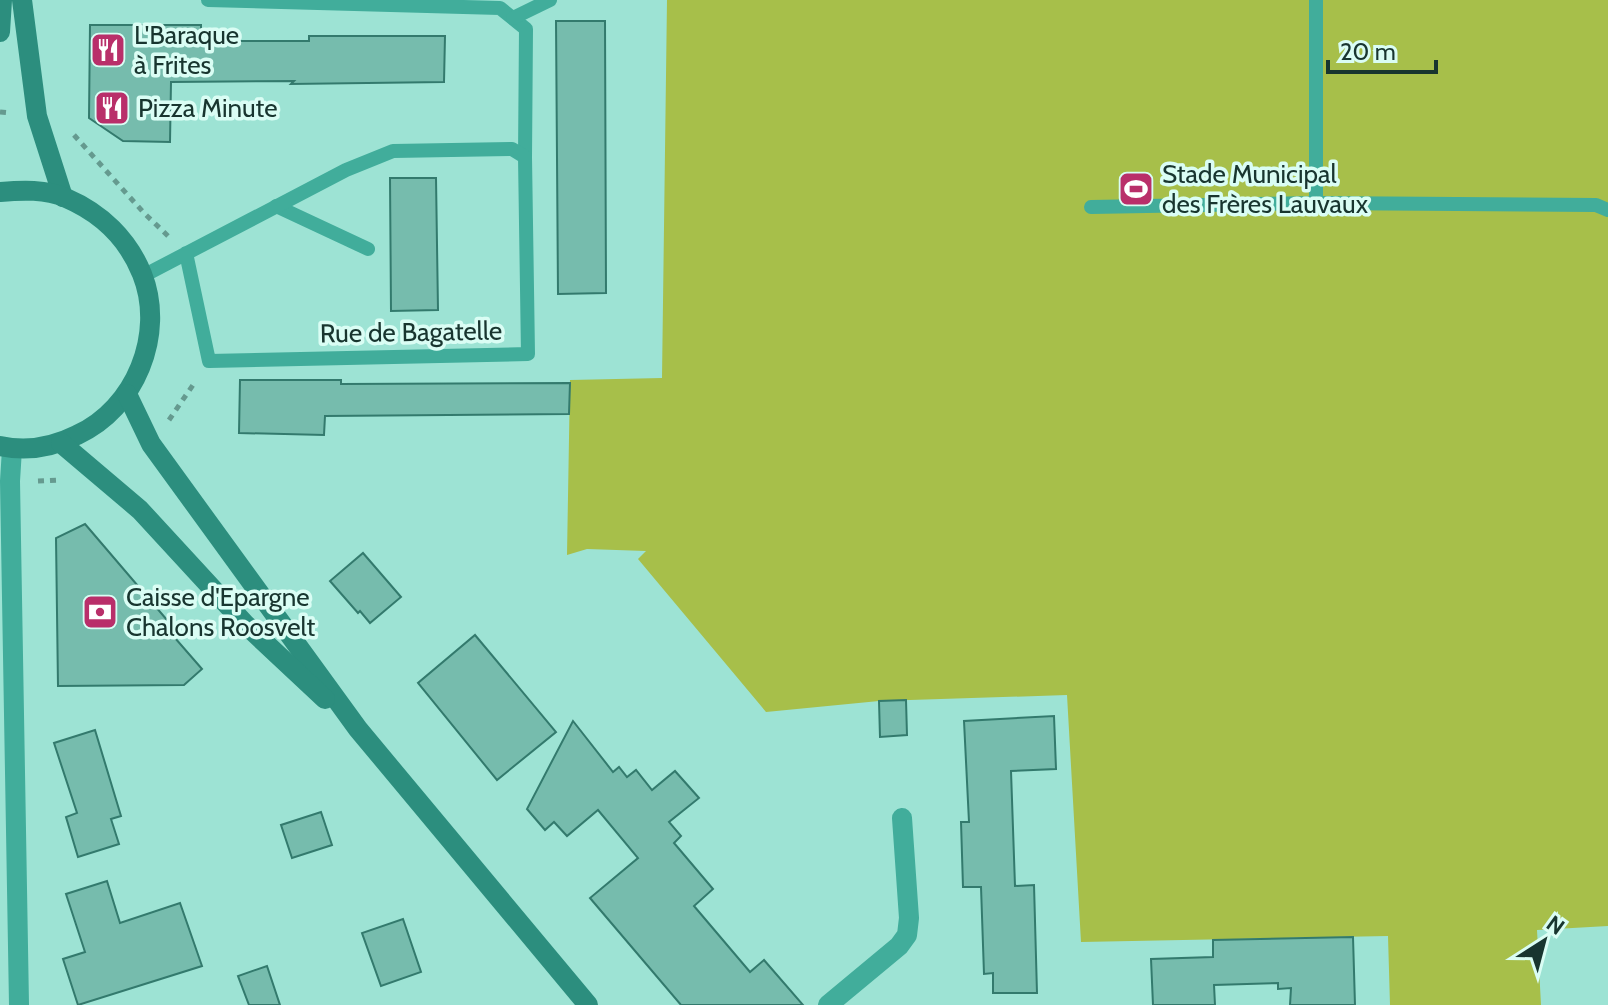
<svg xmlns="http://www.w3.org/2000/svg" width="1608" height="1005" font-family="Cabin,sans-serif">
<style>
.green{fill:#a7bf4a}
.building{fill:#76bcad;stroke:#337a6d;stroke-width:2}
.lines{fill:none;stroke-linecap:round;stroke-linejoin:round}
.path{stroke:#659a8f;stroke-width:5;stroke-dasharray:6 6;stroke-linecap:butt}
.service{stroke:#41ad9b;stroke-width:14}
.minor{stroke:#41ad9b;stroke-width:20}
.tertiary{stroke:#41ad9b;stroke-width:20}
.secondary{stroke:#2c8e7e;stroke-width:20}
.labels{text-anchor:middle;stroke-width:7;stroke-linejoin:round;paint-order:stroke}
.poi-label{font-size:26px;fill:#18352f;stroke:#dafdf4;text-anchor:start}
.street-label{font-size:26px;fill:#18352f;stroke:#dafdf4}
</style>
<rect width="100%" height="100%" fill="#9de3d4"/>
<!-- green -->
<polygon class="green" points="667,0 1608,0 1608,926 1537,930 1541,1005 1390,1005 1388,936 1081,942 1067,695 879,701 766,712 638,559 646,551 587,549 567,555 570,380 662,378"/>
<!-- building -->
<g class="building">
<polygon points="556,21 605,21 606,293 558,294"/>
<polygon points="90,25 201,25 201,41 309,41 309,36 445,36 444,82 291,84 294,81 171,82 170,142 123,141 89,118"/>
<polygon points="390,178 436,178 438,310 391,311"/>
<polygon points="240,380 341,380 341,384 570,383 569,414 325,416 324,435 239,433"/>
<polygon points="85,524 179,634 175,638 202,669 184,685 58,686 56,538"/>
<polygon points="363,553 401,597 370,623 360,611 358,613 330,581"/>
<polygon points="475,635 556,732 497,780 418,683"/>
<polygon points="906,700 907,735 880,737 879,701"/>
<polygon points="1054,716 1056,769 1011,771 1015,886 1034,885 1037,993 993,993 993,973 984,974 981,887 963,887 961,822 969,822 964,721"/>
<polygon points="573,721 613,772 619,767 627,777 636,770 652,790 675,771 699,798 669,822 681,836 674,843 713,889 694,906 750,972 764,960 803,1005 681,1005 590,898 638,858 598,810 567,836 554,822 545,830 527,809"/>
<polygon points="95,730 121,816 111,819 119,844 78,857 66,817 77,813 54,743"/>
<polygon points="321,812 332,845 292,858 281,825"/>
<polygon points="107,881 120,923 180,903 202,966 78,1005 63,959 85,952 66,894"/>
<polygon points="403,919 421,972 381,986 362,933"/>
<polygon points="1353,937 1355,1005 1290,1005 1291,988 1278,989 1278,983 1214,985 1215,1005 1153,1005 1151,959 1213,957 1213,940"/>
<polygon points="267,966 280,1005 249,1005 238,976"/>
</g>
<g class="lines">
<!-- path -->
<g class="path">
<polyline points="0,112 11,113"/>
<polyline points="74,135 144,213 168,236"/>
<polyline points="169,420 195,382"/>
<polyline points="38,481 60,480"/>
</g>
<!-- service -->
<g class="service">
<polyline points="208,0 500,8 526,29 525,157"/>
<polyline points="513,18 550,0"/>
<polyline points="1316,203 1596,205 1608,210"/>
<polyline points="276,206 368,249"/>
<polyline points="1091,207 1316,203 1316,0"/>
<polyline points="143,276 346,170 393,151 512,149 525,157 528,354 209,361 186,253"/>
</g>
<!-- minor -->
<polyline class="minor" points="828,1005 899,946 907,935 909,918 902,818"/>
<!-- tertiary -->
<polyline class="tertiary" points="12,449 10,481 19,1005"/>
<!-- secondary -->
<g class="secondary">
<polyline points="22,0 37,116 63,197"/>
<polyline points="0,32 2,0"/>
<path d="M0,192C22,190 46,189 66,198C101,213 128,239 142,274C166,334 135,409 77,435C53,447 27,452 0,446"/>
<polyline points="127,394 151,444 358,729 588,1005"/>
<polyline points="61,443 140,510 245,624 325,699"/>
</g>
</g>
<!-- icons -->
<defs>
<symbol id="restaurant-square" viewBox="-11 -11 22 22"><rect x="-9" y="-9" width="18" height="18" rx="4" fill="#b92f6a" stroke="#dafdf4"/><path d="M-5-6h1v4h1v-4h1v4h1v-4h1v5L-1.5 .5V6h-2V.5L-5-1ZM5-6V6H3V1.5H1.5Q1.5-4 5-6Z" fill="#fff"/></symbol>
<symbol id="stadium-square" viewBox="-11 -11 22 22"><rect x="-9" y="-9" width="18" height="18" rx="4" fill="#b92f6a" stroke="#dafdf4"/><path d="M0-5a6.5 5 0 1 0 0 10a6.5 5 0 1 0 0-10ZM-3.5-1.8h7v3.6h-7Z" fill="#fff"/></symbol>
<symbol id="bank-square" viewBox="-11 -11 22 22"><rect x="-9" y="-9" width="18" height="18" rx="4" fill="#b92f6a" stroke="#dafdf4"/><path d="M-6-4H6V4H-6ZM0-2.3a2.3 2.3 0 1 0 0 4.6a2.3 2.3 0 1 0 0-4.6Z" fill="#fff"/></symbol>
</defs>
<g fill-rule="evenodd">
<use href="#restaurant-square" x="88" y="30" width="40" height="40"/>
<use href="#restaurant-square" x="92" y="88" width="40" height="40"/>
<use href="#stadium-square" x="1116" y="169" width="40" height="40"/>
<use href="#bank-square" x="80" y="592" width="40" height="40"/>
</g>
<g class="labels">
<!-- poi labels -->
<g class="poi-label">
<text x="134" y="44">L'Baraque<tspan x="134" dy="30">à Frites</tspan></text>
<text x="138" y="117">Pizza Minute</text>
<text x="1162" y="183">Stade Municipal<tspan x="1162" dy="30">des Frères Lauvaux</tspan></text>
<text x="126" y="606">Caisse d'Epargne<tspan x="126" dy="30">Chalons Roosvelt</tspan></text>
</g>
<!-- street labels -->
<g class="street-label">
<text transform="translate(411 332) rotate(-1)" y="9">Rue de Bagatelle</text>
</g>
</g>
<!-- north arrow -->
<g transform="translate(1544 941) rotate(36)" stroke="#dafdf4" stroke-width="6" paint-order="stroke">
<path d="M0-6L14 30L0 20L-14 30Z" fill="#18352f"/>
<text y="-12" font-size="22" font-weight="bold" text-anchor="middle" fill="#18352f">N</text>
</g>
<!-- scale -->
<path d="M1328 60v12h108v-12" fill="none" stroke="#18352f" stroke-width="4"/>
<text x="1340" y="60" font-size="24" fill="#18352f" stroke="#dafdf4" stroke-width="6" paint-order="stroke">20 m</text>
</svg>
